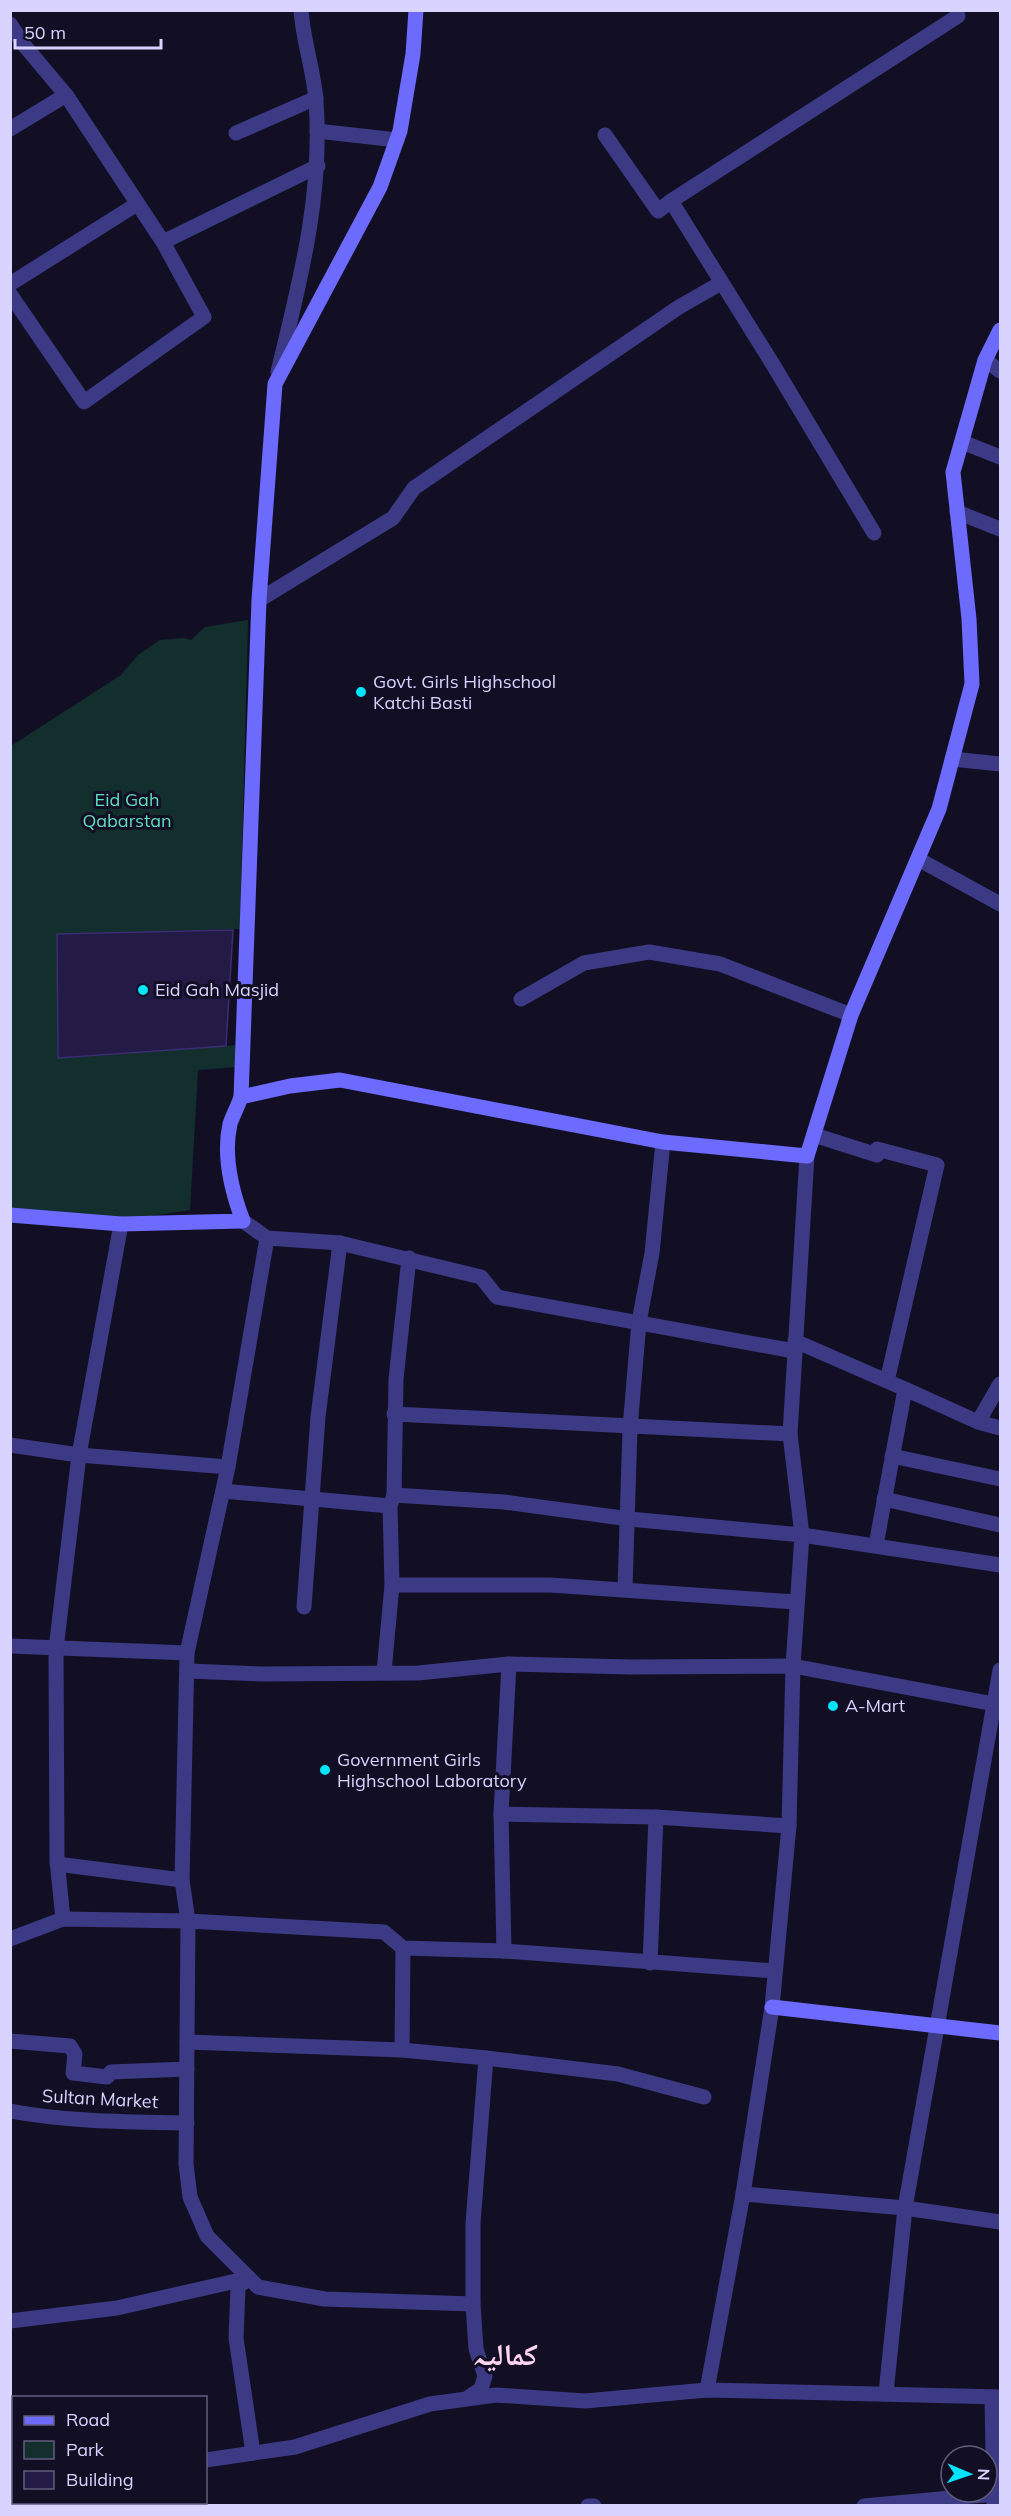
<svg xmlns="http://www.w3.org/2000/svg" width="1011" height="2516" font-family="Mulish,'Noto Naskh Arabic',sans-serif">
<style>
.green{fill:#122f2e}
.building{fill:#231b46;stroke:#3a2d72;stroke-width:1.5}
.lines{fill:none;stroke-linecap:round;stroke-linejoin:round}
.street{stroke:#3c3a84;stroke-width:15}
.secondary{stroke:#6d6afe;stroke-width:15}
.poi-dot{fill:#01e4fc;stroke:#120f25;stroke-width:2}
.labels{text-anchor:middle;stroke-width:6;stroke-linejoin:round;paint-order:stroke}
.poi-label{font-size:18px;fill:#d8d3ff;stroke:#120f25;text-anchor:start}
.park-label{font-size:18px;fill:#5fdfbe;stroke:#120f25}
.street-label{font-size:18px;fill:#d8d3ff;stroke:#120f25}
.town-label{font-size:30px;font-weight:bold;fill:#ffd5f0;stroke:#120f25}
</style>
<rect width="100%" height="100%" fill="#120f25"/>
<!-- green -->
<polygon class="green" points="248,620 240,929 58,934 58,1057 239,1045 237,1067 198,1070 190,1210 124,1220 11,1208 11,746 121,675 138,655 160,640 184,638 191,640 205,627"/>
<!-- building -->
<polygon class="building" points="233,930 226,1046 58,1058 57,934"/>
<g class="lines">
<!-- street -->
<g class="street">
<polyline points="10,24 24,45 66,95 163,242 204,317 84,402 10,294"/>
<polyline points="10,129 66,95"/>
<polyline points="317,131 397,140"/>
<polyline points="236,133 316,98"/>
<polyline points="605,135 658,211 671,201 772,363 874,533"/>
<polyline points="671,201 958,16"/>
<polyline points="163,242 318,166"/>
<polyline points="10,284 137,204"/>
<polyline points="985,360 1000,371"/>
<path d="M278,372C300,281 323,195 316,101C314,71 303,41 301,10"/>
<polyline points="962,442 1000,457"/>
<polyline points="957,512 1000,529"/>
<polyline points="259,600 393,518 414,488 679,307 721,283"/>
<polyline points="952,759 1000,764"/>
<polyline points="918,859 1000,904"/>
<polyline points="521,999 584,963 649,952 720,964 851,1015"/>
<polyline points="814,1135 877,1155 877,1149 937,1165 887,1381"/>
<polyline points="243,1221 267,1238 340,1243 481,1277 497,1297 794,1351"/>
<polyline points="267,1238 228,1467 187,1653 182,1880 188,1921 186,2164 190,2197 207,2236 258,2287 325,2299 473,2304"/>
<polyline points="795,1341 905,1389 876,1545"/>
<polyline points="905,1389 978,1422 1000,1384"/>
<polyline points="394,1414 790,1434"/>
<polyline points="978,1422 1000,1428"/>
<polyline points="10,1445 79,1455 228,1467"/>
<polyline points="892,1456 1000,1479"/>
<polyline points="223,1491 390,1506"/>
<polyline points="394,1495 504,1502 629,1519 802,1535 1000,1565"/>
<polyline points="884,1499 1000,1525"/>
<polyline points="392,1585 550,1585 796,1602"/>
<polyline points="625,1589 630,1428 639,1322 652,1253 663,1142"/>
<polyline points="304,1607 318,1417 340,1243"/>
<polyline points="10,1646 187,1653"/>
<polyline points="188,1671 263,1674 418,1673 509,1664 631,1667 793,1666 994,1704"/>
<polyline points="384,1672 392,1585 390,1506 394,1495 396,1379 409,1258"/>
<polyline points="501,1814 656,1817 789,1826"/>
<polyline points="57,1864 182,1880"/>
<polyline points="63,1919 57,1860 56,1649 79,1455 121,1224"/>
<polyline points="10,1939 63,1919 188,1921 384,1932 403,1948 504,1951 775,1971"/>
<polyline points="504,1951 501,1814 509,1664"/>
<polyline points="650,1963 656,1817"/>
<polyline points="10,2041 70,2046 75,2054 73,2073 107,2077 111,2072 187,2069"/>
<polyline points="187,2042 402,2050 403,1948"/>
<polyline points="402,2050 486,2058 473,2223 473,2304 476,2349 485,2376 481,2389 469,2397"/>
<polyline points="486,2058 618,2074 704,2097"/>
<path d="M10,2111C69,2122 128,2122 187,2123"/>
<polyline points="743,2194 905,2208 1000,2222"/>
<polyline points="249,2278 238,2287 236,2338 253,2453"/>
<polyline points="10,2321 117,2308 249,2278"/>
<polyline points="707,2390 743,2194 772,2007 789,1826 793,1666 802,1535 790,1434 807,1156"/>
<polyline points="886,2393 905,2208 1000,1670"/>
<polyline points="992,2397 994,2506"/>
<polyline points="206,2460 295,2447 430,2404 496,2395 585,2401 707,2390 1000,2397"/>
<polyline points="10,2505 24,2502"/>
<polyline points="588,2506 594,2506"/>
<polyline points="864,2506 994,2494"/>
</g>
<!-- secondary -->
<g class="secondary">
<polyline points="241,1097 259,600 275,384 380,187 400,131 413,54 416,10"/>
<path d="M10,1215L121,1224L243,1221C232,1192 223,1155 230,1124C233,1115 238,1106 241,1097L290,1086L340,1080L663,1142L807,1156L851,1015L939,809L972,684L969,619L953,472L985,360L1000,330"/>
<polyline points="772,2007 1000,2033"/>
</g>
</g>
<!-- markers -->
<g class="poi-dot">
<circle cx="361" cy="692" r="6"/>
<circle cx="143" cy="990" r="6"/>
<circle cx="833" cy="1706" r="6"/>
<circle cx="325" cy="1770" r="6"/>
</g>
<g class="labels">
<!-- poi labels -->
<g class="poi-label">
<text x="373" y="688">Govt. Girls Highschool<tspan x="373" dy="21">Katchi Basti</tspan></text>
<text x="155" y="996">Eid Gah Masjid</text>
<text x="845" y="1712">A-Mart</text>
<text x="337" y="1766">Government Girls<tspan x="337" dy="21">Highschool Laboratory</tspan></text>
</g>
<!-- park labels -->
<g class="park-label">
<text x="127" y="806">Eid Gah<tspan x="127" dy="21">Qabarstan</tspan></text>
</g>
<!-- street labels -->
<g class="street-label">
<text transform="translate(100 2099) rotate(3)" y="6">Sultan Market</text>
</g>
<!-- town labels -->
<g class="town-label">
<text x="505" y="2365">کمالیہ</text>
</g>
</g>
<!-- border -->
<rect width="1011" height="2516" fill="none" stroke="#d8d3ff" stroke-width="24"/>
<!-- legend -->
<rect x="12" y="2396" width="195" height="108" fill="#120f25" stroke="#615d7c" stroke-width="1.5"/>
<rect x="24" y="2416" width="30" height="9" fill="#6d6afe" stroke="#615d7c" stroke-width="1.5"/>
<text x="66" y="2426" font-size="18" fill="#d8d3ff">Road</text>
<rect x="24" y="2441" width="30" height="18" fill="#122f2e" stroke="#615d7c" stroke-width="1.5"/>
<text x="66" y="2456" font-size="18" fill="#d8d3ff">Park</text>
<rect x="24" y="2471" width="30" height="18" fill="#231b46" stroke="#615d7c" stroke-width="1.5"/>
<text x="66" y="2486" font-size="18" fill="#d8d3ff">Building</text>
<!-- north arrow -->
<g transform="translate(969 2474) rotate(92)"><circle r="28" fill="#120f25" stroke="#615d7c" stroke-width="1.5"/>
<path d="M0-4.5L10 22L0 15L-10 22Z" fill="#01e4fc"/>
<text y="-9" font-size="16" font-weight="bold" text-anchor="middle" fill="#d8d3ff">N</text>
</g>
<!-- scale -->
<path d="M15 39v9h146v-9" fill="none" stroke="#d8d3ff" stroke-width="3"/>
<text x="24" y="39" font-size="18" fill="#d8d3ff" stroke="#120f25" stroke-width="4.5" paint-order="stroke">50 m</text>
</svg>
